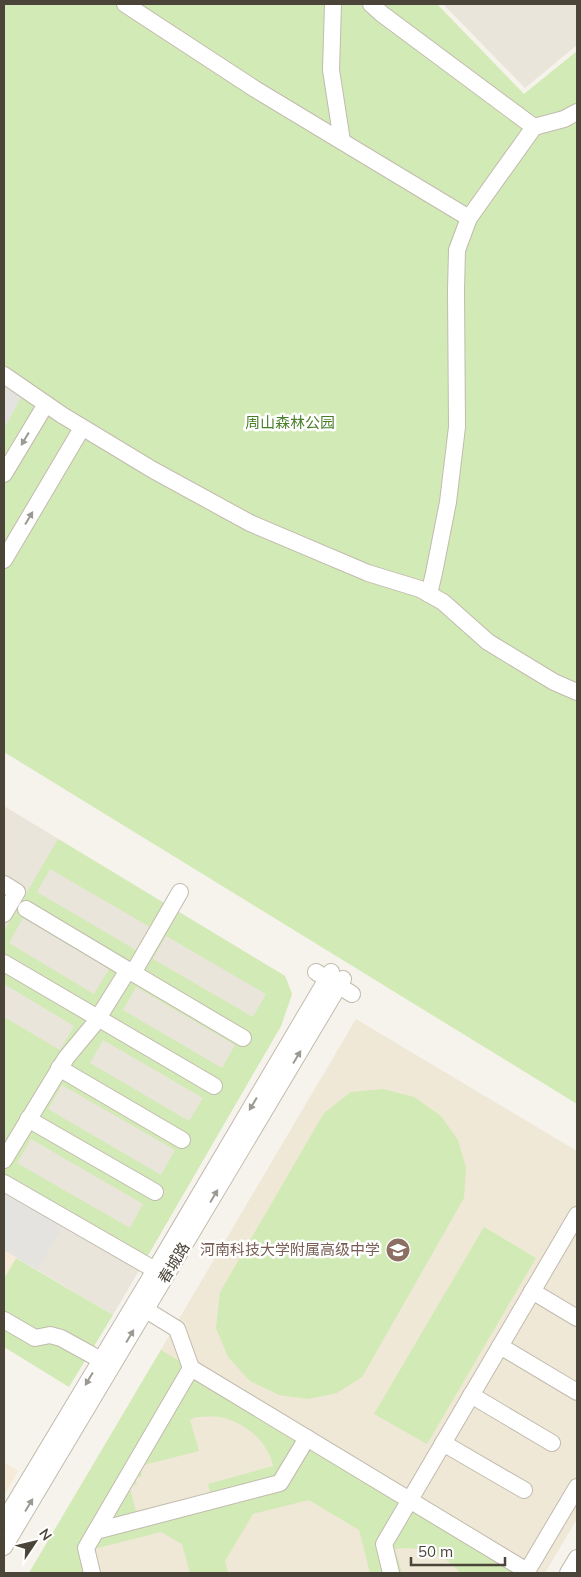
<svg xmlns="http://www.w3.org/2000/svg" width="581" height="1577" font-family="Mulish,'Noto Sans SC',sans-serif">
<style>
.residential{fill:#eae5da}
.commercial{fill:#f7ead8}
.education{fill:#efe8d6}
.green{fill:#d2eab5;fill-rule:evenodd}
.parking{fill:#e5e3e0}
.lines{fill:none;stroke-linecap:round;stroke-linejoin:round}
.minor-casing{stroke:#c2bbae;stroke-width:18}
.minor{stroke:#fff;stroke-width:16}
.oneway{fill:#9c9892}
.labels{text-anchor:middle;stroke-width:5;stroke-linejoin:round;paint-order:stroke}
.park-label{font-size:15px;fill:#4a7f2a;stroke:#fff}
.education-label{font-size:15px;fill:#785e54;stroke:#fff;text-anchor:end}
.street-label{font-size:15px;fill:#4b4439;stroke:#fff}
</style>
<rect width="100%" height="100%" fill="#f6f3ec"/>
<!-- residential -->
<g class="residential">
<polygon points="443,4 577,4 577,45 525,88"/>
<polygon points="4,806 285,976 292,994 281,1026 113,1315 4,1250"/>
</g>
<!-- commercial -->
<g class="commercial">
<polygon points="4,1250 16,1258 4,1279"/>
<polygon points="4,1462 18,1471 4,1496"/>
</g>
<!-- education -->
<polygon class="education" points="356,1019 577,1151 577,1519 545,1573 29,1573"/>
<!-- green -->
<g class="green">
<polygon points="4,4 437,4 524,94 577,51 577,1104 4,752"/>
<path d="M58,839L285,976L292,994L281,1026L143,1264L4,1183V1017L60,1050L74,1026L4,984V931ZM50,869L150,927L136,950L37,892ZM23,918L109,969L94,994L9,943ZM166,936L266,994L253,1017L153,959ZM136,987L235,1045L222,1068L123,1010ZM103,1040L203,1098L189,1121L90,1063ZM62,1085L175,1150L161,1175L48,1109ZM31,1139L143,1204L130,1228L17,1163Z"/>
<polygon points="383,1089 414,1097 441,1116 458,1140 466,1168 464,1198 362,1377 337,1393 308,1399 279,1395 250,1381 228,1357 216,1328 220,1292 324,1113 351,1092"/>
<polygon points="484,1227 536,1258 427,1444 374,1414"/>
<polygon points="16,1258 113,1315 69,1387 4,1347 4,1279"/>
<path d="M161,1350L191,1368L526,1573H460C445,1553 418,1546 395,1549L402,1573H370L359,1530L309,1500L253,1514L225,1561L228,1573H190L182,1544L161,1532L94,1549L100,1573H29ZM196,1417C204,1417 212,1416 220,1417C244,1422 268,1441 273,1466L208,1484L210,1493L152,1509V1507L136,1511L129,1486L137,1484L135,1478L142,1476L140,1466L199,1451L190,1420Z"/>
</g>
<!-- parking -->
<g class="parking">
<polygon points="4,378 24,392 4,429"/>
<polygon points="4,1183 67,1220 37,1270 4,1250"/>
</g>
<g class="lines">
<defs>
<g id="minor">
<polyline points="125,4 255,89 469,218"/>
<polyline points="333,4 331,70 342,141"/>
<polyline points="371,4 382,14 534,127"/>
<polyline points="4,375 62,415 153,470 250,523 368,573 420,589 443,602 488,642 554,682 577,692"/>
<polyline points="4,474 46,404"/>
<polyline points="4,560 82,428"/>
<polyline points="429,594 434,573 448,502 457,427 456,291 457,250 469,218 534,127 564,119 577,112"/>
<polyline points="4,884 17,892 4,914"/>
<polyline points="26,909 128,970"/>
<polyline points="4,963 214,1086"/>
<polyline points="316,972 352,994"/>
<polyline points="133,973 180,892"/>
<polyline points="59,1068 182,1140"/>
<polyline points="28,1119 155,1192"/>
<polyline points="4,1160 66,1058 95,1023 128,970 243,1038"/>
<polyline points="4,1183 155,1270"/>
<polyline points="532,1291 577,1318"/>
<polyline points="138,1305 177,1329 191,1368"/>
<polyline points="4,1320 35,1338 50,1335 61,1338 110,1365"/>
<polyline points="500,1346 577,1392"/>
<polyline points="471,1395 552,1443"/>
<polyline points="443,1443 524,1490"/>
<polyline points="4,1521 155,1270 331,972"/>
<polyline points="96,1531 280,1483 307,1438"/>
<polyline points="4,1547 343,979"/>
<polyline points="92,1573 86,1548 191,1368 527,1571"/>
<polyline points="391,1573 384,1544 577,1215"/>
<polyline points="526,1573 577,1487"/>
<polyline points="568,1573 577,1558"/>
</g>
</defs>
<!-- minor casing -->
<use href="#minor" class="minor-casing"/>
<!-- minor -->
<use href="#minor" class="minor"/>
</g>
<!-- one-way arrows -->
<defs><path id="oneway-solid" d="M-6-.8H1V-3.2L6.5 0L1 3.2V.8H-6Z" transform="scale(1.25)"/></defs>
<g class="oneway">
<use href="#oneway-solid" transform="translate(25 439) rotate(121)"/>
<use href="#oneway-solid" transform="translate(29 518) rotate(-59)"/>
<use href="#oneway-solid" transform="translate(297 1057) rotate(-59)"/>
<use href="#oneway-solid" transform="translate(253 1104) rotate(121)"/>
<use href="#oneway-solid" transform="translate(214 1196) rotate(-59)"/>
<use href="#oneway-solid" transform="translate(130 1336) rotate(-59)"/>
<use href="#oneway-solid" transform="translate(89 1379) rotate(121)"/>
<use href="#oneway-solid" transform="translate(29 1505) rotate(-59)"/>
</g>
<!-- icons -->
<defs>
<symbol id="school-disc" viewBox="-11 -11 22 22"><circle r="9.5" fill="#8d6e63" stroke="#fff"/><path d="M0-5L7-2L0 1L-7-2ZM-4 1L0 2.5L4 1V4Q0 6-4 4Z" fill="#fff"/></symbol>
</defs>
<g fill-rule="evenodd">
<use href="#school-disc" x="384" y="1236" width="28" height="28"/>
</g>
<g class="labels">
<!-- park labels -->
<g class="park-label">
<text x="290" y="428">周山森林公园</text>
</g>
<!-- education labels -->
<g class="education-label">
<text x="380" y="1255">河南科技大学附属高级中学</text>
</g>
<!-- street labels -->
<g class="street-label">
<text transform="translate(174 1263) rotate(-59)" y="5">春城路</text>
</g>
</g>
<!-- border -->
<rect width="581" height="1577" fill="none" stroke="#4b4439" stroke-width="10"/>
<!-- north arrow -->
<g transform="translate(35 1542) rotate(55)" stroke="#ffffff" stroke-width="4" paint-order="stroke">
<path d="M0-4L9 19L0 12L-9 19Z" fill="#4b4439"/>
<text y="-8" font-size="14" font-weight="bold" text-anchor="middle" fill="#4b4439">N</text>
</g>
<!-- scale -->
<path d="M411 1557v8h94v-8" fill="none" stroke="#4b4439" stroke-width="2.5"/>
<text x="418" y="1557" font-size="15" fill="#4b4439" stroke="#ffffff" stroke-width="4" paint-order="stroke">50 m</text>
</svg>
